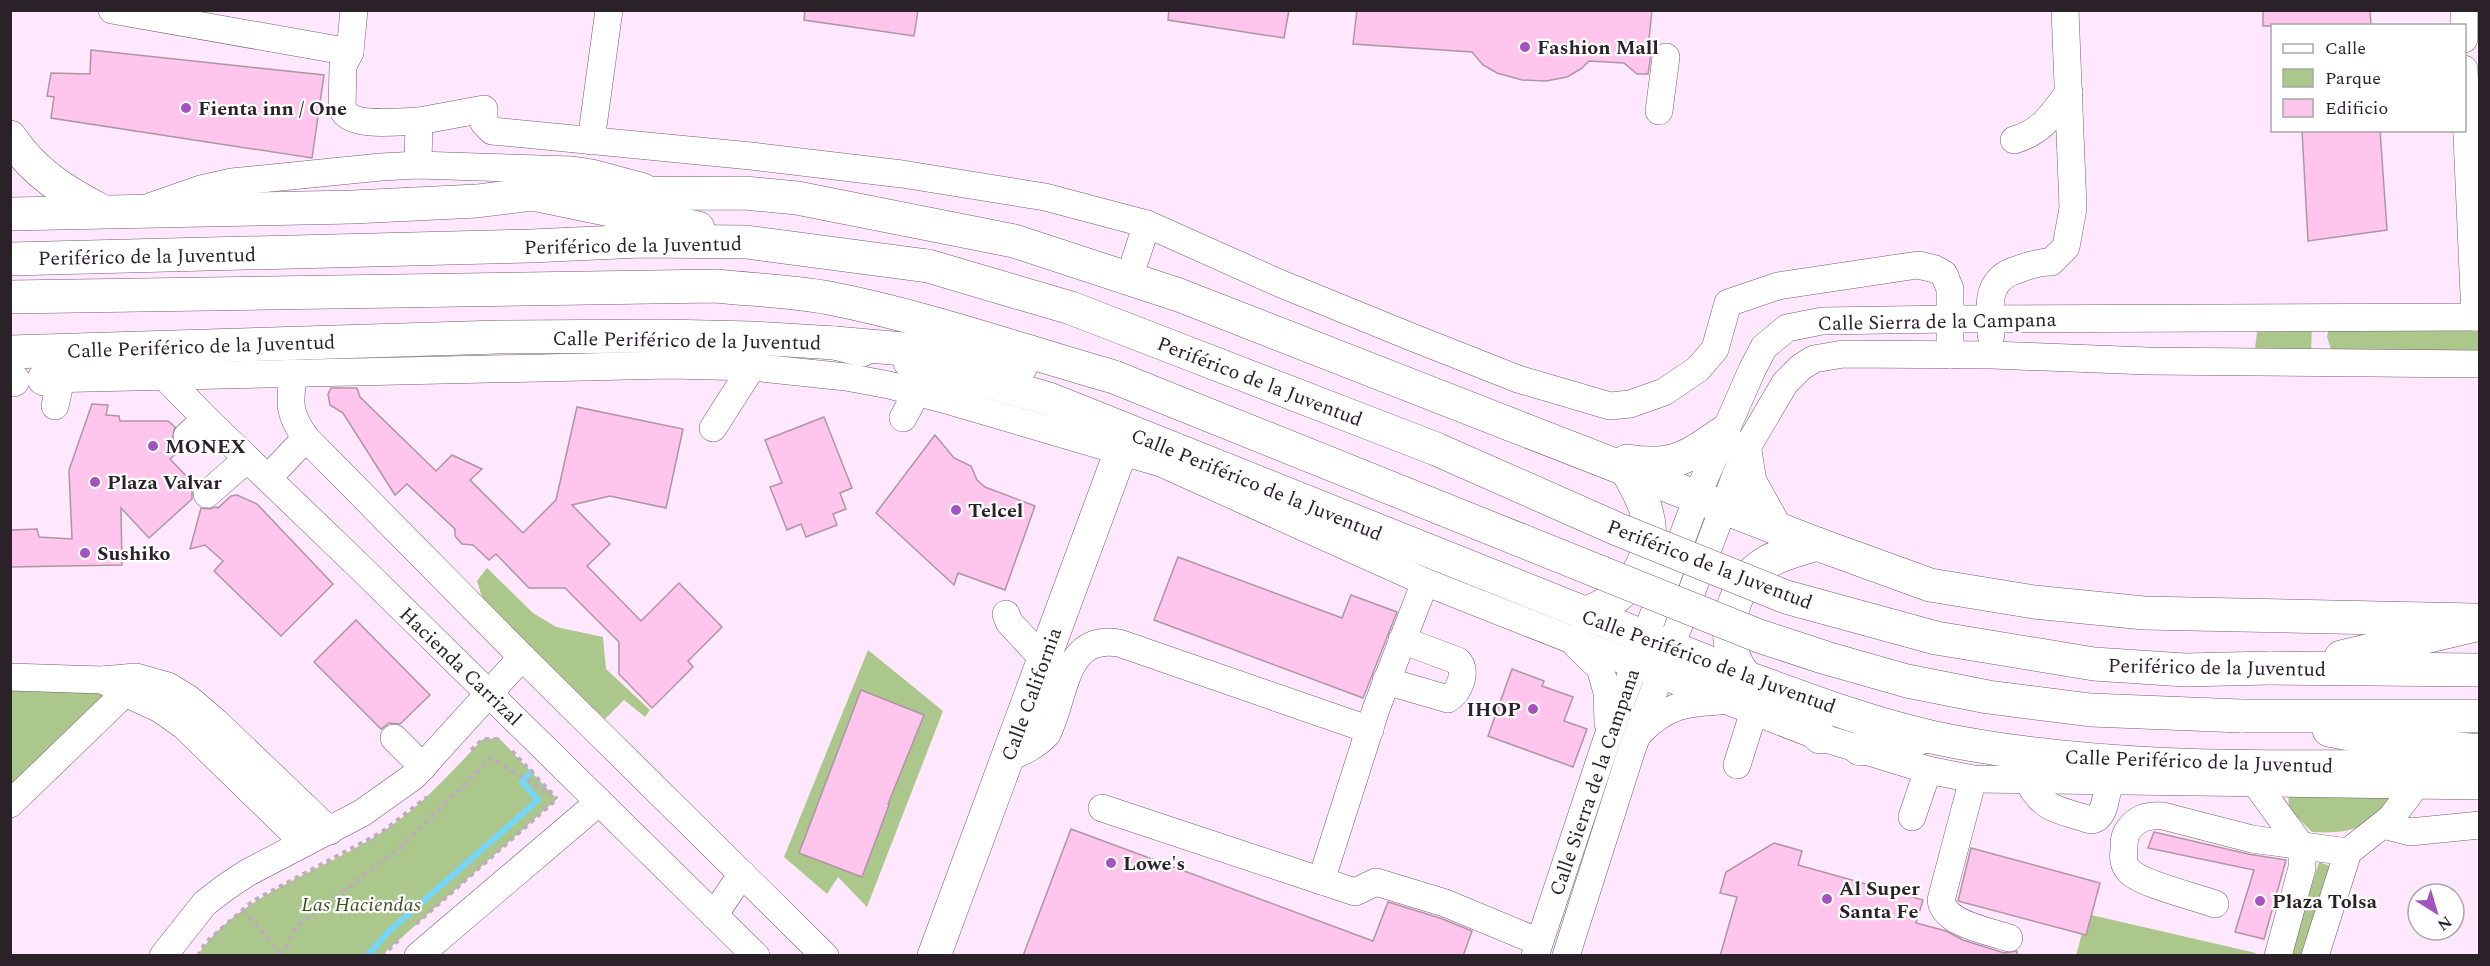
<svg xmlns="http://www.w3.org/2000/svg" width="2490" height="966" font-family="Spectral,serif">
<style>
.green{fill:#acc78c}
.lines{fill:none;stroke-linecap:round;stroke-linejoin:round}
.stream{stroke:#75d6f9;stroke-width:6}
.building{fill:#ffc5ed;stroke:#ae95a6;stroke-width:1.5}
.minor-casing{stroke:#715d70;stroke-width:28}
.major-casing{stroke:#715d70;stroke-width:34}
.highway-casing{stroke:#715d70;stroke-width:34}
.path{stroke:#beacbd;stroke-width:4;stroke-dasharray:4.5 4.5;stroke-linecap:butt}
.minor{stroke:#fff;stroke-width:27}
.major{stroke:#fff;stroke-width:33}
.highway{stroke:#fff;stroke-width:33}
.highway-bridge-casing{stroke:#715d70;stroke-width:34;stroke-linecap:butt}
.highway-bridge{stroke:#fff;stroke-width:33}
.poi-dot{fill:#a552c1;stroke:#fff;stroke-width:2}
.labels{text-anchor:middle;stroke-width:4.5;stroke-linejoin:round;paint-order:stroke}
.poi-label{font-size:20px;font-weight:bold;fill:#2a2129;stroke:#fff;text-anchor:start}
.street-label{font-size:20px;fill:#2a2129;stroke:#fff}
.park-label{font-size:20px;font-style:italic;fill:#394e1b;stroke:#fff}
</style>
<rect width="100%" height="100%" fill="#ffe8fd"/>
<!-- green -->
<g class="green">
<polygon points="2258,323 2312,326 2311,352 2255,349"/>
<polygon points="2329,326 2479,326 2479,355 2332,352 2327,337"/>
<polygon points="487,568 533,613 556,627 603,637 606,669 650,710 645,717 624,700 605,719 483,600 477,581"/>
<polygon points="868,650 943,711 867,907 838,877 827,894 784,857"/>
<polygon points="11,684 120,689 11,784"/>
<path d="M499,738L557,799L382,955H198C237,895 324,871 382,832C421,807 451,772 483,739Z"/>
<path d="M2288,790L2391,795C2371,829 2350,834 2312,832L2289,809Z"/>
<polygon points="2319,862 2330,866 2310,955 2290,956"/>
<polygon points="2087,914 2256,953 2255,956 2076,956"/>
</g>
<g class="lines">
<!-- stream -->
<polyline class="stream" points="367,956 388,932 538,800 522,782 531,772"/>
</g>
<!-- building -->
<g class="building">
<polygon points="805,10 918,10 914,36 804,20"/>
<polygon points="1169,10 1289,10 1284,38 1168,20"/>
<polygon points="1357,10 1652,10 1649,39 1657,45 1651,54 1648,74 1637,74 1624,63 1589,61 1581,69 1567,77 1546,81 1522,80 1497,73 1483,65 1472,52 1353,44"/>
<polygon points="2263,10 2370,10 2371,26 2263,26"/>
<polygon points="91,50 324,75 312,158 51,118 54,97 47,96 51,73 90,74"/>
<polygon points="2302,130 2380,130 2387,230 2308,241"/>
<polygon points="331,388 357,388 360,397 436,471 452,455 482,469 470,480 523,533 556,500 577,407 683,429 666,508 610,496 572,505 610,544 587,566 641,621 679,583 722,627 688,661 693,667 652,708 619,674 619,642 565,588 529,588 496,554 489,560 473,545 462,544 455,536 455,529 407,484 395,495 343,413 330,405 328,394"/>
<polygon points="92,404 108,405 106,415 119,416 120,421 168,421 175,427 172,440 181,450 170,459 195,485 192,489 192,499 149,538 121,508 122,565 10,567 10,530 37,529 39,537 72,539 69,470"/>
<polygon points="824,417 852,488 840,493 846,509 833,514 837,525 806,537 801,524 787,530 770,487 782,483 765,440"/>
<polygon points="935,435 954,458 971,466 977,480 985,487 1035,506 1005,590 958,573 954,585 876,513"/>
<polygon points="237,495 257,504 333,584 281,636 214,571 223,561 205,545 190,549 201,508 209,509 216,507 218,508 231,496"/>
<polygon points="1178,557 1342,618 1351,595 1397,612 1363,698 1154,620"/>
<polygon points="356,620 430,695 400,724 389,723 381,729 314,662"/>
<polygon points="1512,669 1544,681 1542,686 1573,697 1564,721 1587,729 1573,767 1488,736"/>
<polygon points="861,690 924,715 888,804 889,805 862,877 799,853"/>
<polygon points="1071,829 1373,941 1388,902 1440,918 1472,931 1463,956 1023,956"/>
<polygon points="2154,832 2248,854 2286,860 2264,939 2235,932 2254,870 2148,848"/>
<polygon points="1774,843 1802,851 1798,865 1923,900 1916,923 1946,931 1963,940 2004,953 2017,951 2017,956 1720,956 1737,897 1720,893 1726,872"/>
<polygon points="1971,848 2100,883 2086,935 1958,901"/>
</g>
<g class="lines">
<defs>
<g id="minor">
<polyline points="112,10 350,52"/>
<path d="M354,10L350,52L343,66L342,109C352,129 400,121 419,121"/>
<polyline points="2464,10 2464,39"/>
<polyline points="2464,69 2475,317"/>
<polyline points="1659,111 1666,57"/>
<path d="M2014,140C2042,132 2052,115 2069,92"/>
<polyline points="591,141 609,10"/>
<polyline points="418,165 419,121 484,109 484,123 492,131 751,156 902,174 1045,197 1147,224 1279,283 1414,338 1518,379 1610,406 1630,404 1664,392 1698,369 1715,349 1728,303 1778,286 1918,265 1935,269 1944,274 1950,289 1950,355"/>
<polyline points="152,206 201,189 232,182 381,167 418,165 572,170 592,173 644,187"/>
<polyline points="1135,260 1147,224"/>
<path d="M1991,335C1990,306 1984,279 2019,269C2030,265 2039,262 2051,262L2066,247L2073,208L2065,10"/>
<path d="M294,373C289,401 288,414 306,438L522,657L825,956"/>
<polyline points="165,377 206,419 361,568 756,956"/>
<polyline points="45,379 670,365 752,367 846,377 889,385 950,401 1161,463 1425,582 1615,657 1820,737 1928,770 1973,779 2480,786"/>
<polyline points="55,406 61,379"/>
<polyline points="903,418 917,392"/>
<polyline points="713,428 752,367"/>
<polyline points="187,436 206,419"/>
<polyline points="268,478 306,438"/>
<polyline points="207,494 247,459"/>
<polyline points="1006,614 1009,622 1044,660"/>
<polyline points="1577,646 1600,668 1607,692 1608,723"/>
<polyline points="10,677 102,680 136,677 168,686 189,699 216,722 330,831"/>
<polyline points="103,680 125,693 160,709 184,726 304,843"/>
<path d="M1386,681L1448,699C1459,692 1468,672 1458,661L1402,640"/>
<path d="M1639,733C1666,706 1683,703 1720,701"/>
<polyline points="394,738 423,767"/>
<path d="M1007,759C1022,752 1036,746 1047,734C1066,697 1063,634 1119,643L1370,730"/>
<polyline points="1737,765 1754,711"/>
<path d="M1973,779L1941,900C1944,924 1989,931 2009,938"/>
<path d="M2028,780C2042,811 2061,810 2091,820C2106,818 2106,794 2109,782"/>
<polyline points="2256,784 2302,847 2302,868 2278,956"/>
<polyline points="10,804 125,693 134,680"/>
<polyline points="1102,808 1355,892 1376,882 1445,903 1539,942"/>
<polyline points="1912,817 1928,770"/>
<polyline points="2383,825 2410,832 2480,825"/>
<polyline points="1321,881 1376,709 1425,582"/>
<path d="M2215,904C2196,897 2141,884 2129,871C2123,864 2123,858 2124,849C2124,843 2124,837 2127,832C2136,818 2147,815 2163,816L2252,839L2348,852"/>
<polyline points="714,915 742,874"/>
<polyline points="163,956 205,903 226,887 247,873 362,813 414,776 522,657"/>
<polyline points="418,956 599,802"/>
<polyline points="1535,956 1606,742 1703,482 1752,370 1764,347 1787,328 1822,321 1951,319 2480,317"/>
<polyline points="1566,956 1632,749 1745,451 1785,383 1801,367 1814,359 1843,354 1992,355 2148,361 2480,364"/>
<polyline points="2315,956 2348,852 2391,818 2416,785"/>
</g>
<g id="major">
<path d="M10,137C34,173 65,192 102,211"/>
<polyline points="10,214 353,207 477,201 533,194 744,193 797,198 1014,241 1179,295 1817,544 1930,585 2034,602 2144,613 2475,620"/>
<polyline points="10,352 499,337 663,336 753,338 835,343 862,350"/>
<path d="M910,362L994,383L1049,399L1745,677C1806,699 1868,723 1931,737C2110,775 2298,766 2480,766"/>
<polyline points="10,378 13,380"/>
<polyline points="44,379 93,353"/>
<polyline points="1745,451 1750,482 1775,527"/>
<path d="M1627,461C1675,468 1686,458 1724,432"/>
<path d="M1583,614C1629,599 1662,557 1645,507C1640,494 1633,481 1626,469"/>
<path d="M1745,677C1741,671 1736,664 1734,657C1722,623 1736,579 1769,561C1784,553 1801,549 1817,544"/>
<polyline points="1776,693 1820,737"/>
<polyline points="1860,749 1920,738"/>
<polyline points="934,956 1128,432"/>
</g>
<g id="highway">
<polyline points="533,194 698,228"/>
<polyline points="10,259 531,246 641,241 746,242 928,266"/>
<path d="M10,297L716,286C753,290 792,291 829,298C926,317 1019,350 1114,377"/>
<polyline points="835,343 915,350 1021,366"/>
<polyline points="2341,657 2480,624"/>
<polyline points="2269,668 2480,670"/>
<polyline points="2241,716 2480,716"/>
<polyline points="2329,730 2396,743 2480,751"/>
</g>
</defs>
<!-- minor casing -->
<use href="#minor" class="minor-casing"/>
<!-- major casing -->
<use href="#major" class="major-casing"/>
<!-- highway casing -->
<use href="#highway" class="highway-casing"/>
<!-- path -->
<g class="path">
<polyline points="471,750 483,739 500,739"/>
<polyline points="512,751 557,799"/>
<polyline points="243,910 281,954"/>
<polyline points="416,924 557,799"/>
<polyline points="198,956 205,943 253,901 382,832 427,797"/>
<polyline points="281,956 297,926 400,848 491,758 551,795"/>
<polyline points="382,956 402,937"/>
</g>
<!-- minor -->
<use href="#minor" class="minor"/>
<!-- major -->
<use href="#major" class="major"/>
<!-- highway -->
<use href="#highway" class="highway"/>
<defs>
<g id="highway-bridge">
<polyline points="928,266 1071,308 1436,449 1617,529 1786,597 1936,638 2094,664 2185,670 2269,668"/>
<polyline points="1114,377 1759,636 1826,658 1907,681 1988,697 2091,710 2241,716"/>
</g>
</defs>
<!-- highway-bridge casing -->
<use href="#highway-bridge" class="highway-bridge-casing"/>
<!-- highway-bridge -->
<use href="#highway-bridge" class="highway-bridge"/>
</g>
<!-- markers -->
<g class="poi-dot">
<circle cx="1525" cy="47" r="6"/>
<circle cx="186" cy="108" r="6"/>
<circle cx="153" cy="446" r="6"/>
<circle cx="95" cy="482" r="6"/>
<circle cx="956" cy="510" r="6"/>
<circle cx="85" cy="553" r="6"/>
<circle cx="1533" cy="709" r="6"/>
<circle cx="1111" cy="863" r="6"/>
<circle cx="1827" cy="899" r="6"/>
<circle cx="2260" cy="901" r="6"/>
</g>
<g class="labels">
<!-- poi labels -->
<g class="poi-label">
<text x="1537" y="54">Fashion Mall</text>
<text x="198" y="115">Fienta inn / One</text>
<text x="165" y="453">MONEX</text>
<text x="107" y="489">Plaza Valvar</text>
<text x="968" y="517">Telcel</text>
<text x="97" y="560">Sushiko</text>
<text x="1521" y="716" text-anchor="end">IHOP</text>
<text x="1123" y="870">Lowe's</text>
<text x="1839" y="895">Al Super<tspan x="1839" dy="23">Santa Fe</tspan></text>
<text x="2272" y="908">Plaza Tolsa</text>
</g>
<!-- street labels -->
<g class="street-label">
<text transform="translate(633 245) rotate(-1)" y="7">Periférico de la Juventud</text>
<text transform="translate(147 256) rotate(-1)" y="7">Periférico de la Juventud</text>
<text transform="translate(1937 321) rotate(-1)" y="7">Calle Sierra de la Campana</text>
<text transform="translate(687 340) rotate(1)" y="7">Calle Periférico de la Juventud</text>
<text transform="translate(201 346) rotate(-2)" y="7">Calle Periférico de la Juventud</text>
<text transform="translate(1260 381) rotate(21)" y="7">Periférico de la Juventud</text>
<text transform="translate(1257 484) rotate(22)" y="7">Calle Periférico de la Juventud</text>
<text transform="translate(1710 564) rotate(21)" y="7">Periférico de la Juventud</text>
<text transform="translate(1709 661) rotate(20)" y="7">Calle Periférico de la Juventud</text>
<text transform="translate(461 666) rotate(44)" y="7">Hacienda Carrizal</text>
<text transform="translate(2217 667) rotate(1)" y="7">Periférico de la Juventud</text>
<text transform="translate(1031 694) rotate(-70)" y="7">Calle California</text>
<text transform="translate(2199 761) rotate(2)" y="7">Calle Periférico de la Juventud</text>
<text transform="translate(1594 782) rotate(-71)" y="7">Calle Sierra de la Campana</text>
</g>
<!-- park labels -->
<g class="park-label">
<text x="361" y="911">Las Haciendas</text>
</g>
</g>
<!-- border -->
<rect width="2490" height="966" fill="none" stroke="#2a2129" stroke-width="24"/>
<!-- legend -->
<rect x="2271" y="24" width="195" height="108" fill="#ffffff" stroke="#aaa6a9" stroke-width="1.5"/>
<rect x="2283" y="44" width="30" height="9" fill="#ffffff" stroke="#aaa6a9" stroke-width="1.5"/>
<text x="2325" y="54" font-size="18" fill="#2a2129">Calle</text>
<rect x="2283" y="69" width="30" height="18" fill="#acc78c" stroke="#aaa6a9" stroke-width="1.5"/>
<text x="2325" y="84" font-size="18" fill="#2a2129">Parque</text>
<rect x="2283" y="99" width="30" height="18" fill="#ffc5ed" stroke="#aaa6a9" stroke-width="1.5"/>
<text x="2325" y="114" font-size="18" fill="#2a2129">Edificio</text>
<!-- north arrow -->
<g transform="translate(2436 912) rotate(143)"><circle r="28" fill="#ffffff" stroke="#aaa6a9" stroke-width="1.5"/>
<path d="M0-4.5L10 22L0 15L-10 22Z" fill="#a552c1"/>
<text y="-9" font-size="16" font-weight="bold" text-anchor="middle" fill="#2a2129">N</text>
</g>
</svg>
